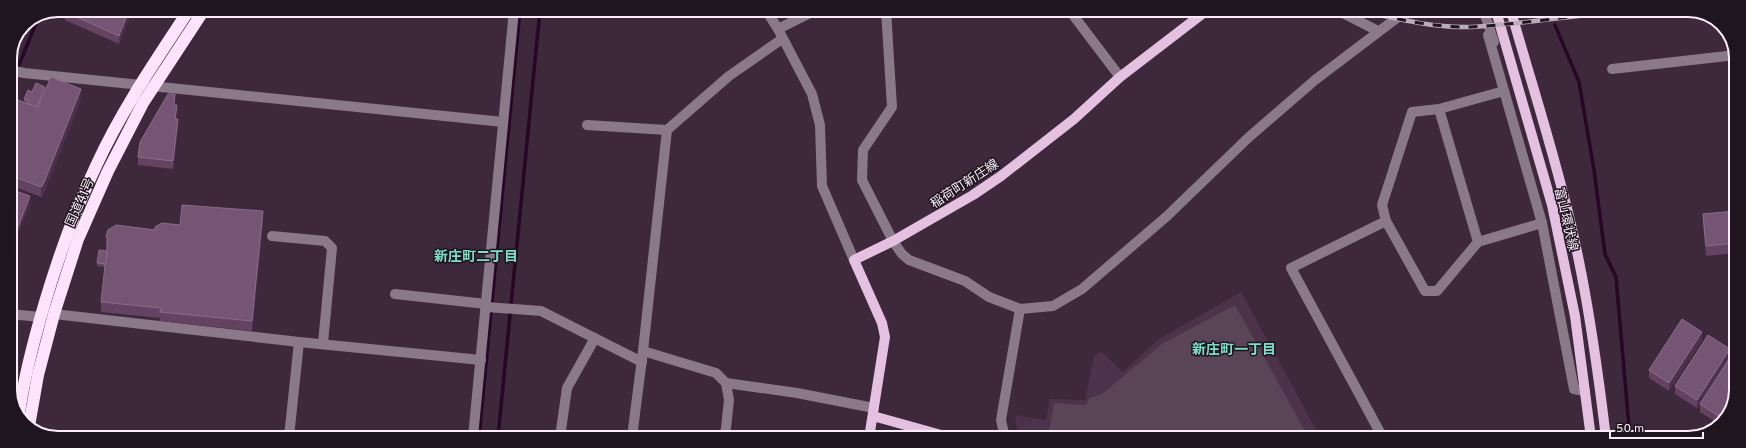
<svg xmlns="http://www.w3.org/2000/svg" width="1746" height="448" font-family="Overpass,'Noto Sans JP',sans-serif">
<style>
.built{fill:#4c324a}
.green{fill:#5a4458}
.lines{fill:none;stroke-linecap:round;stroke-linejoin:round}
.stream{stroke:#260725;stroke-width:3.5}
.minor{stroke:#8a7989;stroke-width:10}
.major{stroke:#e4c0e1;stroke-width:10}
.highway{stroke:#fde3fb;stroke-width:12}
.rail-casing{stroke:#bcabbb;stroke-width:4.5}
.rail{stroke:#1f151e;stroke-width:3;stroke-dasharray:9;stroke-linecap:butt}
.wall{fill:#644362}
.shaded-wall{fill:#4e304c}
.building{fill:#755573;stroke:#8a6d88}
.labels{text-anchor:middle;stroke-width:3;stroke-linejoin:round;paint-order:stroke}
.street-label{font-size:13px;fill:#fbedfa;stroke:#1f151e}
.neighbourhood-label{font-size:14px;font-weight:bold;fill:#7adfca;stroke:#1f151e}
.rim{fill:none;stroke:#fbedfa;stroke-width:2}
</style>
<rect width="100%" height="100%" fill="#3e283c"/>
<!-- built -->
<polygon class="built" points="1241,292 1321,438 1018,438 1015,415 1046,420 1050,399 1085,400 1094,356 1101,351 1123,372 1159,339"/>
<!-- green -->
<polygon class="green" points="1235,305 1309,438 1048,438 1054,403 1086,405 1089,398 1102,394 1162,344"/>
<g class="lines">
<!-- stream -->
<g class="stream">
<polyline points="1555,25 1579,82 1594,170 1605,254 1616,277 1630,438"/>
<polyline points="10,87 38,18"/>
<polyline points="479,437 520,10"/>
<polyline points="498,437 540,10"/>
</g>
<!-- minor -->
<g class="minor">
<polyline points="766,10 778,29 812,94 820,125 822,186 854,260"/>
<polyline points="886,10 892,107 863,150 862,180 893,241 902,254 909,260 965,281 989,297 1020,309 1053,306 1082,289 1166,217 1248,138 1315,80 1406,11"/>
<polyline points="1070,11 1120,77"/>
<polyline points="1339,11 1378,31"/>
<polyline points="1484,12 1494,42"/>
<polyline points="778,29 816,10"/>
<polyline points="1612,69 1736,55"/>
<polyline points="10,70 24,73 503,122"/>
<polyline points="1439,109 1504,91"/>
<polyline points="587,125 667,130"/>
<polyline points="1542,223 1574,389 1585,391"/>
<polyline points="272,236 325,241 332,248 323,343"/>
<polyline points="1478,242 1542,223 1488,35"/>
<polyline points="395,294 486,304"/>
<polyline points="486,307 541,311 642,362"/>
<polyline points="10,314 40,317"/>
<polyline points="54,314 299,342 481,360"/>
<polyline points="643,351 716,373 726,383 729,400 725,437"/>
<polyline points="726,383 797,393 874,408"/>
<polyline points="289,437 299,342"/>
<polyline points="473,437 514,10"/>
<polyline points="560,437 567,388 595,338"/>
<polyline points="632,437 643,351 667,130 729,76 782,39"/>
<polyline points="1005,438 1001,420 1020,309"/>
<polyline points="1383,438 1291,268 1386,221 1425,291 1437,291 1478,242 1439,109 1412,112 1382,205 1386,221"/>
</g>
<!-- major -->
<g class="major">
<polyline points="1496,11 1552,205 1575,316 1591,438"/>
<path d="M1511,11C1532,86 1557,161 1574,238C1589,304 1598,371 1606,438"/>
<polyline points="873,416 952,438"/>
<polyline points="869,438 885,337 882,323 854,260 893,241 973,195 1001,176 1074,119 1120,77 1206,11"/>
</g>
<!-- highway -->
<g class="highway">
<path d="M19,414C24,376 34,339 45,302C59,255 75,210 96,166C121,111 156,60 189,10"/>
<polyline points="29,426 38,375 54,314 78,239 108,171 143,103 204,10"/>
</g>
<defs>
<path id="rail" d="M1362,11C1397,19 1435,28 1471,27C1521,24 1572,16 1623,11"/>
</defs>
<!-- rail casing -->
<use href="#rail" class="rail-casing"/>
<!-- rail -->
<use href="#rail" class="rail"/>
</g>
<!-- wall -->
<g class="wall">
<polygon points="130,10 130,16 119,44 65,20 65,12"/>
<polygon points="45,91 81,99 43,195 41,197 10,185 10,113 24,102 24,99 32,92"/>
<polygon points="175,105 177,113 176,119 178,127 173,169 138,165 138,157"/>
<polygon points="10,189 30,204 18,234 10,231"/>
<polygon points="1735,211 1735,253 1706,256 1703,224 1703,214"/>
<polygon points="263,221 252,331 160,321 160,318 101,312 101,302 105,267 97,266 97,263 107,251 107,247 106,247 106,237 180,225"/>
<polygon points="1702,340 1669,391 1649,378 1649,370"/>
<polygon points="1730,357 1697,408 1675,394 1675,386"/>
<polygon points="1735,399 1719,424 1700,412 1700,404"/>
</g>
<!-- shaded-wall -->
<g class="shaded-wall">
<polygon points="129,10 130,10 130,16 119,44 119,36"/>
<polygon points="45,87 45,92 37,113 37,108"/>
<polygon points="81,89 81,99 43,195 41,197 41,187"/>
<polygon points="177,105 177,113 175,127 175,119"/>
<polygon points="178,119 178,127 173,169 173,161"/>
<polygon points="30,196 30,204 18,234 18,227"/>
<polygon points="263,211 263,221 252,331 252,321"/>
<polygon points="1702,332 1702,340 1669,391 1669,383"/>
<polygon points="1730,349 1730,357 1697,408 1697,400"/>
</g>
<!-- building -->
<g class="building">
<polygon points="66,10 129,10 119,36 65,12"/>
<polygon points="51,77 81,89 43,185 41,187 10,175 10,148 14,137 10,136 13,128 10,127 10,113 15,99 38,107"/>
<polygon points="36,83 45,87 37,107 28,104 29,101 24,99 28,90 32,92"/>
<polygon points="168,94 175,94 174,105 177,105 175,119 178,119 173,161 138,157 140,142"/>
<polygon points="10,189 30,196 18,227 10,224"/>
<polygon points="182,205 263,211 252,321 160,312 161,308 101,302 108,238 106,237 108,230 116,225 155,230 155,227 162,223 180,225"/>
<polygon points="1735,211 1735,243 1706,246 1703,214"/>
<polygon points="99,250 107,251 106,264 97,263"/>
<polygon points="1682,319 1702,332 1669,383 1649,370"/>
<polygon points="1708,335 1730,349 1697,400 1675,386"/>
<polygon points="1733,353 1735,354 1735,399 1722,418 1700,404"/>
</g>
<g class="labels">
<!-- street labels -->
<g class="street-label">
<text transform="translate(964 183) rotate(-33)" y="5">稲荷町新庄線</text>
<text transform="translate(79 202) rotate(-66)" y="5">国道41号</text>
<text transform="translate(1567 219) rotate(77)" y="5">富山環状線</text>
</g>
<!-- neighbourhood labels -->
<g class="neighbourhood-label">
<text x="476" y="261">新庄町二丁目</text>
<text x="1234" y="354">新庄町一丁目</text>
</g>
</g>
<!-- crop -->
<path d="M0 0H1746V448H0ZM58 17H1688A41 41 0 0 1 1729 58V390A41 41 0 0 1 1688 431H58A41 41 0 0 1 17 390V58A41 41 0 0 1 58 17Z" fill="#1f151e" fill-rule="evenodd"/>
<path class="rim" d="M58 17H1688A41 41 0 0 1 1729 58V390A41 41 0 0 1 1688 431H58A41 41 0 0 1 17 390V58A41 41 0 0 1 58 17Z"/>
<!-- scale -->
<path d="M1610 432v6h93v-6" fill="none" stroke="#fbedfa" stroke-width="2"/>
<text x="1616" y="432" font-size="12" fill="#fbedfa" stroke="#1f151e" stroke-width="3" paint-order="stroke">50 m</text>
</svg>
